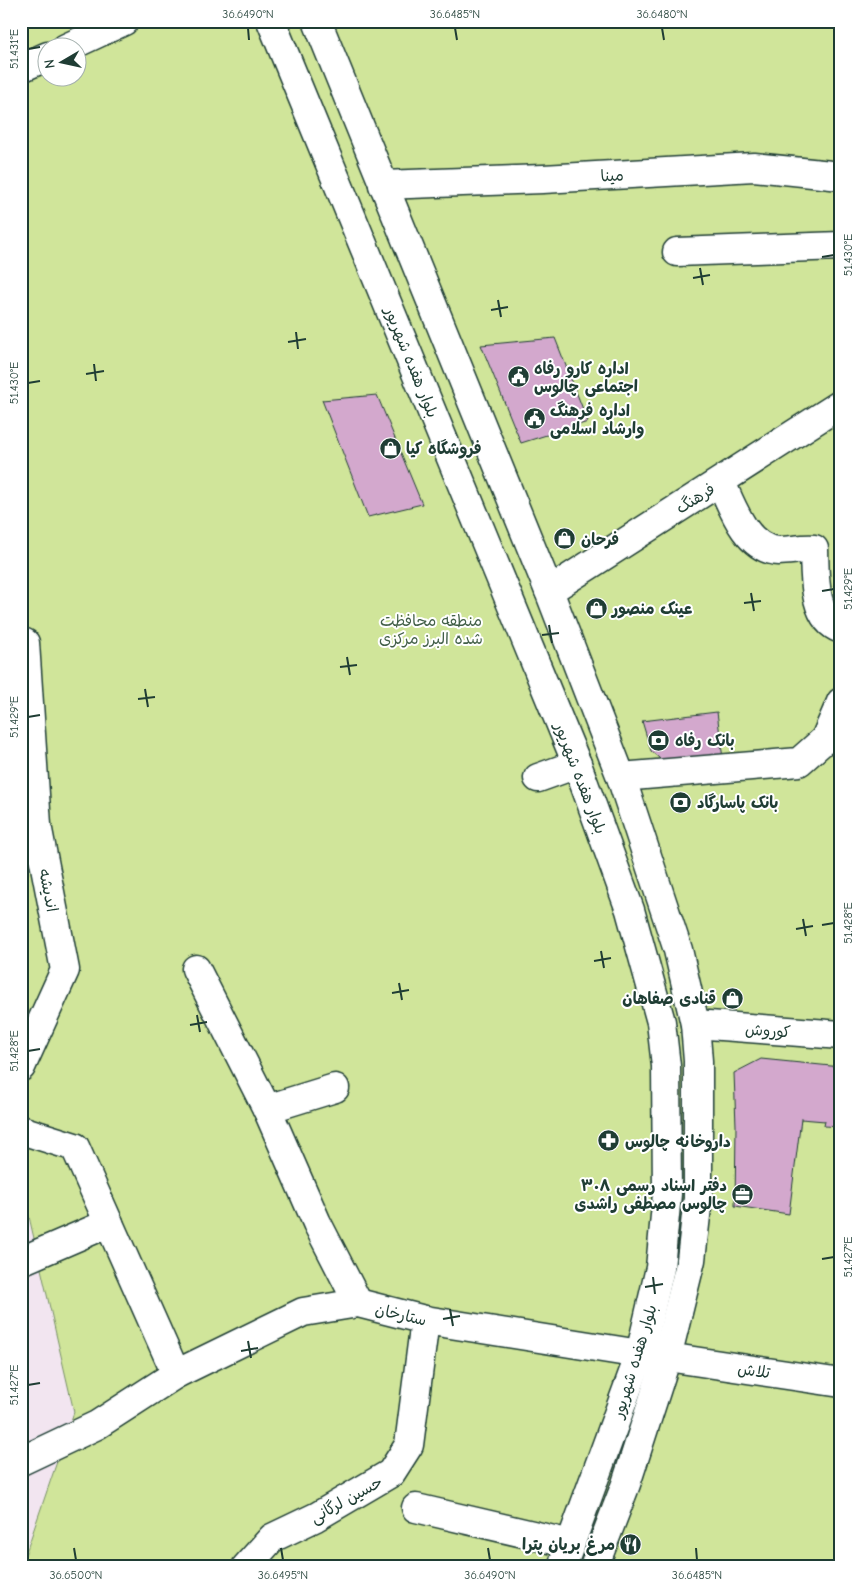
<svg xmlns="http://www.w3.org/2000/svg" width="862" height="1588" font-family="'Comic Neue','Playpen Sans Arabic',sans-serif">
<style>
.green{fill:#d0e59a;stroke:#789167;fill-rule:evenodd}
.building{fill:#d3a8cd;stroke:#1f3d34}
.lines{fill:none;stroke-linecap:round;stroke-linejoin:round}
.minor-casing{stroke:#1f3d34;stroke-width:31}
.major-casing{stroke:#1f3d34;stroke-width:31}
.minor{stroke:#fff;stroke-width:28}
.major{stroke:#fff;stroke-width:28}
.ticks{fill:none;stroke:#1f3d34;stroke-width:2}
.labels{text-anchor:middle;stroke-width:4;stroke-linejoin:round;paint-order:stroke}
.street-label{font-size:16px;fill:#1f3d34;stroke:#fff}
.poi-label{font-size:16px;font-weight:bold;fill:#1f3d34;stroke:#fff;text-anchor:start}
.park-label{font-size:16px;fill:#425f48;stroke:#fff}
.neatline{fill:none;stroke:#1f3d34;stroke-width:2}
.ticks-label{font-size:12px;text-anchor:middle;fill:#1f3d34}
</style>
<rect width="100%" height="100%" fill="#f2e5f0"/>
<filter id="ink" filterUnits="userSpaceOnUse"><feTurbulence type="fractalNoise" baseFrequency=".02" numOctaves="2"/><feDisplacementMap in="SourceGraphic" scale="10" xChannelSelector="R" yChannelSelector="G"/><feConvolveMatrix kernelMatrix="1 2 1 2 8 2 1 2 1" color-interpolation-filters="sRGB"/></filter>
<g filter="url(#ink)">
<!-- green -->
<path class="green" d="M21,21H841V1567H21L74,1412L21,1182ZM48,48H78V78H48Z"/>
<!-- building -->
<g class="building">
<polygon points="555,338 588,422 521,443 481,345"/>
<polygon points="377,395 422,504 368,517 322,400"/>
<polygon points="717,712 723,759 667,765 651,751 642,721"/>
<polygon points="761,1059 841,1067 841,1127 824,1126 825,1121 801,1119 789,1214 735,1206 736,1126 734,1073"/>
</g>
<g class="lines">
<defs>
<g id="minor">
<polyline points="66,48 124,21"/>
<polyline points="21,68 48,56"/>
<polyline points="383,185 543,179 754,167 841,176"/>
<polyline points="677,252 841,246"/>
<path d="M721,482C732,507 747,550 779,551C790,551 802,548 814,549C815,573 812,619 841,629"/>
<polyline points="549,591 841,404"/>
<polyline points="621,777 799,762 825,739 841,702"/>
<polyline points="538,778 577,764"/>
<polyline points="196,969 267,1109 317,1223 358,1303"/>
<polyline points="21,1067 65,970 37,825 25,643"/>
<polyline points="267,1109 335,1088"/>
<polyline points="21,1130 75,1147 176,1374"/>
<polyline points="21,1261 109,1223"/>
<polyline points="667,1357 841,1383"/>
<polyline points="21,1461 97,1425 176,1374 303,1312 358,1303 425,1320 640,1354"/>
<polyline points="416,1508 571,1544"/>
<polyline points="246,1567 272,1538 316,1517 391,1473 409,1445 425,1320"/>
</g>
<g id="major">
<polyline points="271,21 577,764 630,910 661,1022 666,1066 667,1194 660,1268 640,1354 562,1567"/>
<polyline points="317,21 549,591 621,777 678,950 695,1024 698,1061 698,1198 691,1260 667,1357 626,1484 594,1567"/>
<polyline points="695,1024 841,1035"/>
</g>
</defs>
<!-- minor casing -->
<use href="#minor" class="minor-casing"/>
<!-- major casing -->
<use href="#major" class="major-casing"/>
<!-- minor -->
<use href="#minor" class="minor"/>
<!-- major -->
<use href="#major" class="major"/>
</g>
</g>
<!-- ticks -->
<path class="ticks" d="M248,28L249,40M455,28L457,40M662,28L664,40M28,49L40,47M822,257L834,255M700,268L703,285M693,278L710,275M498,300L501,317M491,310L508,307M296,332L298,349M288,342L306,339M94,364L96,381M86,374L104,371M28,383L40,381M822,591L834,589M751,593L754,611M744,603L761,601M549,625L552,643M542,635L559,633M347,657L350,675M340,667L357,665M145,689L148,707M138,699L155,697M28,717L40,715M803,919L806,936M822,925L834,923M796,929L813,926M601,951L604,968M594,961L611,958M399,983L402,1000M392,993L409,990M197,1015L200,1032M190,1025L207,1022M28,1051L40,1049M822,1259L834,1257M653,1277L655,1294M645,1287L663,1284M450,1309L453,1326M443,1319L460,1316M248,1341L251,1358M241,1351L258,1348M28,1385L40,1383M74,1548L76,1560M281,1548L283,1560M488,1548L490,1560M696,1548L697,1560"/>
<!-- icons -->
<defs>
<symbol id="civic-disc" viewBox="-11 -11 22 22"><circle r="9.5" fill="#1f3d34" stroke="#fff"/><path d="M-.6-6.5H3V-4.5H.6V-3L4-1V1h2V6H-6V1h2V-1L-.6-3ZM-1.2 2.5V6h2.4V2.5Z" fill="#fff"/></symbol>
<symbol id="shop-disc" viewBox="-11 -11 22 22"><circle r="9.5" fill="#1f3d34" stroke="#fff"/><path d="M-5-2.5h2.3a2.7 3.5 0 0 1 5.4 0H5L5.5 6h-11ZM-1.5-2.5h3a1.5 2.3 0 0 0-3 0Z" fill="#fff"/></symbol>
<symbol id="bank-disc" viewBox="-11 -11 22 22"><circle r="9.5" fill="#1f3d34" stroke="#fff"/><path d="M-6-4H6V4H-6ZM0-2.3a2.3 2.3 0 1 0 0 4.6a2.3 2.3 0 1 0 0-4.6Z" fill="#fff"/></symbol>
<symbol id="pharmacy-disc" viewBox="-11 -11 22 22"><circle r="9.5" fill="#1f3d34" stroke="#fff"/><path d="M-2-6h4v4h4v4h-4v4h-4v-4h-4v-4h4Z" fill="#fff"/></symbol>
<symbol id="office-disc" viewBox="-11 -11 22 22"><circle r="9.5" fill="#1f3d34" stroke="#fff"/><path d="M-6-3h4V-5.5h4V-3h4V5H-6ZM-1-4.5V-3h2v-1.5ZM-6 0V1H6V0Z" fill="#fff"/></symbol>
<symbol id="restaurant-disc" viewBox="-11 -11 22 22"><circle r="9.5" fill="#1f3d34" stroke="#fff"/><path d="M-5-6h1v4h1v-4h1v4h1v-4h1v5L-1.5 .5V6h-2V.5L-5-1ZM5-6V6H3V1.5H1.5Q1.5-4 5-6Z" fill="#fff"/></symbol>
</defs>
<g fill-rule="evenodd">
<use href="#civic-disc" x="506" y="364" width="25" height="25"/>
<use href="#civic-disc" x="522" y="406" width="25" height="25"/>
<use href="#shop-disc" x="378" y="436" width="25" height="25"/>
<use href="#shop-disc" x="552" y="526" width="25" height="25"/>
<use href="#shop-disc" x="584" y="596" width="25" height="25"/>
<use href="#bank-disc" x="646" y="728" width="25" height="25"/>
<use href="#bank-disc" x="668" y="790" width="25" height="25"/>
<use href="#shop-disc" x="720" y="986" width="25" height="25"/>
<use href="#pharmacy-disc" x="596" y="1128" width="25" height="25"/>
<use href="#office-disc" x="730" y="1182" width="25" height="25"/>
<use href="#restaurant-disc" x="618" y="1532" width="25" height="25"/>
</g>
<g class="labels">
<!-- street labels -->
<g class="street-label">
<text transform="translate(612 175) rotate(-3)" y="6">مینا</text>
<text transform="translate(412 362) rotate(68)" y="6">بلوار هفده شهریور</text>
<text transform="translate(695 498) rotate(-32)" y="6">فرهنگ</text>
<text transform="translate(581 778) rotate(69)" y="6">بلوار هفده شهریور</text>
<text transform="translate(49 890) rotate(79)" y="6">اندیشه</text>
<text transform="translate(768 1030) rotate(4)" y="6">کوروش</text>
<text transform="translate(401 1314) rotate(13)" y="6">ستارخان</text>
<text transform="translate(634 1361) rotate(-73)" y="6">بلوار هفده شهریور</text>
<text transform="translate(754 1370) rotate(8)" y="6">تلاش</text>
<text transform="translate(346 1499) rotate(-29)" y="6">حسین لرگانی</text>
</g>
<!-- poi labels -->
<g class="poi-label">
<text x="534" y="374">اداره کارو رفاه<tspan x="534" dy="18">اجتماعی چالوس</tspan></text>
<text x="550" y="416">اداره فرهنگ<tspan x="550" dy="18">وارشاد اسلامی</tspan></text>
<text x="406" y="454">فروشگاه کیا</text>
<text x="581" y="545">فرحان</text>
<text x="612" y="614">عینک منصور</text>
<text x="675" y="746">بانک رفاه</text>
<text x="697" y="808">بانک پاسارگاد</text>
<text x="716" y="1004" text-anchor="end">قنادی صفاهان</text>
<text x="625" y="1147">داروخانه چالوس</text>
<text x="727" y="1191" text-anchor="end">دفتر اسناد رسمی ۳۰۸<tspan x="727" dy="18">چالوس مصطفی راشدی</tspan></text>
<text x="615" y="1550" text-anchor="end">مرغ بریان پترا</text>
</g>
<!-- park labels -->
<g class="park-label">
<text x="431" y="626">منطقه محافظت<tspan x="431" dy="18">شده البرز مرکزی</tspan></text>
</g>
</g>
<!-- margin -->
<rect width="862" height="1588" fill="none" stroke="#fff" stroke-width="55"/>
<!-- north arrow -->
<g transform="translate(62 62) rotate(261)"><circle r="24" fill="#ffffff" stroke="#a5b1ae"/>
<path d="M0-4L9 19L0 12L-9 19Z" fill="#1f3d34"/>
<text y="-8" font-size="14" font-weight="bold" text-anchor="middle" fill="#1f3d34">N</text>
</g>
<rect x="28" y="28" width="806" height="1532" class="neatline"/>
<g class="ticks-label">
<text x="248" y="18">36.6490°N</text>
<text x="455" y="18">36.6485°N</text>
<text x="662" y="18">36.6480°N</text>
<text transform="translate(14 49) rotate(-90)" y="4">51.431°E</text>
<text transform="translate(848 255) rotate(-90)" y="4">51.430°E</text>
<text transform="translate(14 383) rotate(-90)" y="4">51.430°E</text>
<text transform="translate(848 589) rotate(-90)" y="4">51.429°E</text>
<text transform="translate(14 717) rotate(-90)" y="4">51.429°E</text>
<text transform="translate(848 923) rotate(-90)" y="4">51.428°E</text>
<text transform="translate(14 1051) rotate(-90)" y="4">51.428°E</text>
<text transform="translate(848 1257) rotate(-90)" y="4">51.427°E</text>
<text transform="translate(14 1385) rotate(-90)" y="4">51.427°E</text>
<text x="76" y="1579">36.6500°N</text>
<text x="283" y="1579">36.6495°N</text>
<text x="490" y="1579">36.6490°N</text>
<text x="697" y="1579">36.6485°N</text>
</g>
</svg>
